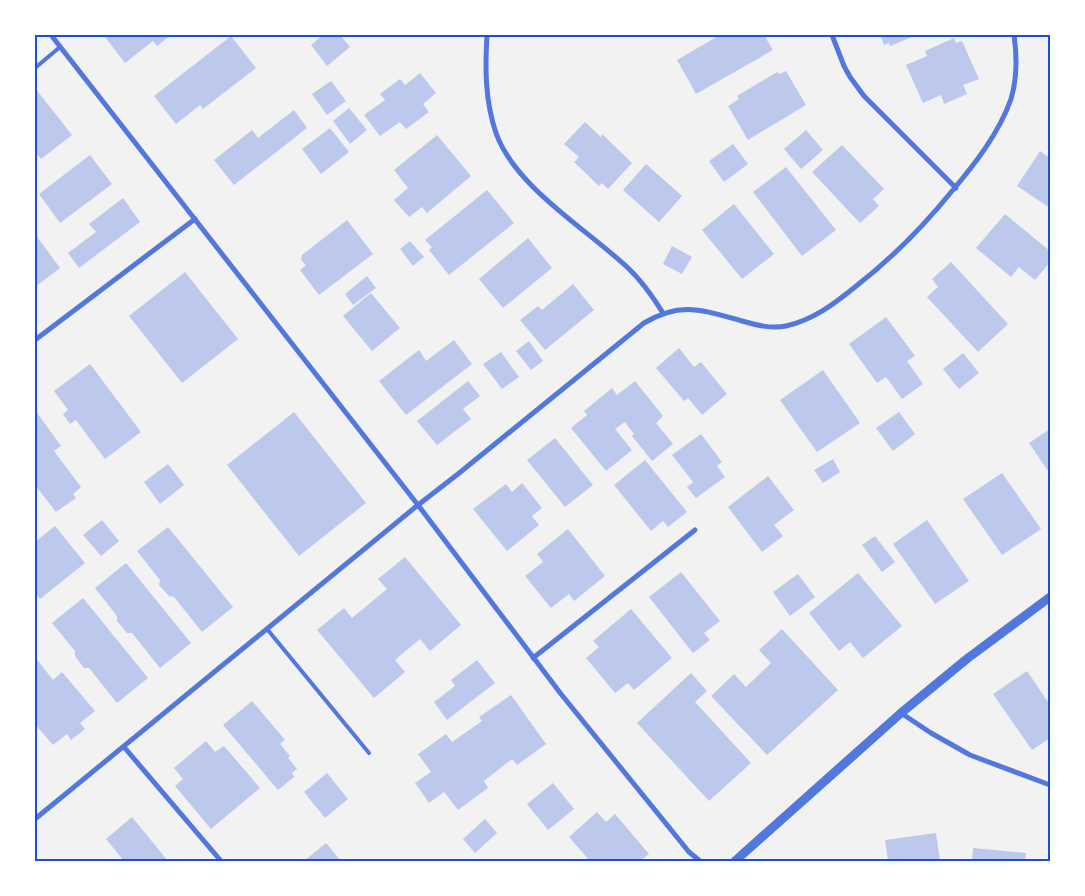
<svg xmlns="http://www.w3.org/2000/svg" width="1085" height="896" font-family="'Times New Roman',serif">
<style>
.building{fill:#bdc9ec}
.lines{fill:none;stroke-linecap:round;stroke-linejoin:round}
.service{stroke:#5277de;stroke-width:4}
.minor{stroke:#5277de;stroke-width:5}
.tertiary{stroke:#5277de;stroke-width:9}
.neatline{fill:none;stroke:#1d4ed8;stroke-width:2}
</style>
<rect width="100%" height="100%" fill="#f2f2f2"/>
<!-- building -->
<g class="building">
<polygon points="107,35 171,35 157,46 153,41 125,63 105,37"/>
<polygon points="323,35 340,35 350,47 327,66 311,45"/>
<polygon points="720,35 764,35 773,50 696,94 677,60"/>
<polygon points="880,35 917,35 890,46 889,43 884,45"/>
<polygon points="231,36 256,68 203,109 200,105 176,124 154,96"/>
<polygon points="954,38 956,43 962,41 979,79 963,85 967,94 944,104 941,95 923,103 906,65 927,56 925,51"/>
<polygon points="786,71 806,105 748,140 728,106 739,99 737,96 777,72 780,74"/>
<polygon points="420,73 436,93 423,104 429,112 406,129 400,122 380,136 364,115 385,100 380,94 400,79 405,85"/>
<polygon points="331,81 346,101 327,115 312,94"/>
<polygon points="35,88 72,135 41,159 35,152"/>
<polygon points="349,108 367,130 350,144 333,121"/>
<polygon points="294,110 307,128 234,185 214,160 252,130 258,138"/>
<polygon points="585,122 601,137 602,134 632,163 608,189 602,183 599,186 574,162 579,157 564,144"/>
<polygon points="330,128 349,152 321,174 302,149"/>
<polygon points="806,130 823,150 801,169 784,149"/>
<polygon points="437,135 471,176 427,213 422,207 409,217 394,200 408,188 394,170"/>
<polygon points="733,144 748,164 724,182 709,161"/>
<polygon points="842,145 884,189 873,199 879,206 860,223 812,172"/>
<polygon points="1040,151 1050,158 1050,208 1017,186"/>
<polygon points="90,155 112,184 60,223 39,194"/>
<polygon points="646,164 682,196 659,222 623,190"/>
<polygon points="786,167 836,230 802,256 753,192"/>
<polygon points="487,190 514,223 449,275 429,250 432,247 425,240"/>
<polygon points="123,198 140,222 79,268 68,253 96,232 89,224"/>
<polygon points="734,204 774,254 742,279 702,230"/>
<polygon points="1005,214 1050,251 1050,262 1035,280 1019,267 1011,277 976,248"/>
<polygon points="347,220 373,254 319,295 300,270 306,265 301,260 302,255"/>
<polygon points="35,234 60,268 35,287"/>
<polygon points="528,238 552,268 503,308 479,279"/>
<polygon points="410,241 424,257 413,266 400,249"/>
<polygon points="672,246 692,257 682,274 663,264"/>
<polygon points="951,262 1008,324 978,352 927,297 938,287 932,279"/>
<polygon points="185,272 238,339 182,383 129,316"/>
<polygon points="367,276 376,288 353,305 345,294"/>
<polygon points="573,284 594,310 545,350 520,320 538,306 542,310"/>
<polygon points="371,293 400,328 372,351 343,316"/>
<polygon points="886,317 915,356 907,361 923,384 902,399 886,377 877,383 849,344"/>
<polygon points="454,340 472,364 406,415 379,381 419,350 426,361"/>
<polygon points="529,341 543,361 531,370 516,351"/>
<polygon points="679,348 694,367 701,362 727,394 702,415 688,398 684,401 656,368"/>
<polygon points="501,352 519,377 502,389 483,364"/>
<polygon points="963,353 979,373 959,389 943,369"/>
<polygon points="90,364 141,432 105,459 76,420 70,424 63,414 68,410 54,391"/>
<polygon points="823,370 860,423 817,452 780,400"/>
<polygon points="468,381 480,396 463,409 471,419 437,445 417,421"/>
<polygon points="635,381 663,416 656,423 673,444 652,461 632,436 634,434 625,422 615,429 632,450 606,471 571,428 587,415 584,411 612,388 617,395"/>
<polygon points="35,410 61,446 54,451 81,487 73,494 76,498 56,512 35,485"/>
<polygon points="294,412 366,503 299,556 227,465"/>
<polygon points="899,412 915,434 893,451 876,428"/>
<polygon points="1050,429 1050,474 1029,443"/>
<polygon points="701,434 722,462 717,466 725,477 696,498 687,487 693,482 672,455"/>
<polygon points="555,438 593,485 565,507 527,460"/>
<polygon points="833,459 840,472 823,483 814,470"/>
<polygon points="645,460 687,512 668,527 663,521 651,531 614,485"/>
<polygon points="168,464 184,485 160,504 144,482"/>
<polygon points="1002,473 1041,529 1002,555 963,499"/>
<polygon points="768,476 794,510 774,525 783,536 762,552 728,507"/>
<polygon points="522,483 542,508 532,516 539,525 507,551 473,509 506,484 512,492"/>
<polygon points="102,520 119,541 101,556 83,535"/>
<polygon points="927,520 969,581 935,604 893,544"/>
<polygon points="55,526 85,563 40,599 35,592 35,542"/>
<polygon points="168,527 233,607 202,632 174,597 169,596 159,585 160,580 137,551"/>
<polygon points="568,529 605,576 574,601 569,594 551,608 525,576 543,562 537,554"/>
<polygon points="875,536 895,562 882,572 862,545"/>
<polygon points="405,557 461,625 430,651 420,639 395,660 405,672 374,698 317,630 344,608 352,618 387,589 378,579"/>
<polygon points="126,563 191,643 160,668 132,633 127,633 117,621 117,616 95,588"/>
<polygon points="681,572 720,621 704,633 710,640 693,653 649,597"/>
<polygon points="858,573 902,626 863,658 850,642 839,651 809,613"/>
<polygon points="798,574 815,597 790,616 773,592"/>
<polygon points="83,598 148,678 117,703 89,668 84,668 75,656 75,651 52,623"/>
<polygon points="631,609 672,658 634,690 628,683 615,693 586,658 599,647 593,641"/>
<polygon points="782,629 838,690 767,755 711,696 734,674 746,687 771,663 759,650"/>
<polygon points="35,657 53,680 62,672 95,711 80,723 85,729 71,740 67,734 53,745 35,724"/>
<polygon points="477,660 495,683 447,720 434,702 455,686 451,680"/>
<polygon points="1027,671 1050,705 1050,738 1032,750 993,694"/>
<polygon points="691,673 707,691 695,702 751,763 709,801 637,723"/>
<polygon points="511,695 546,744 517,765 512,759 484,781 488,788 458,810 444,792 429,803 415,783 431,772 418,754 446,734 452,742 482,721 479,717"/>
<polygon points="252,701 285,740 280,744 290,756 288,758 297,769 292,773 294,777 278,790 223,725"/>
<polygon points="206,741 215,752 224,746 260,788 211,829 175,786 183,779 174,768"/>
<polygon points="327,773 348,799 325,818 304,792"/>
<polygon points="553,783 574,809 548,830 527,804"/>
<polygon points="597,812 606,822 615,814 649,854 640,861 590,861 569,837"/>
<polygon points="132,817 168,861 124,861 106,839"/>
<polygon points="485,819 497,833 475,853 463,839"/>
<polygon points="936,833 940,861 888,861 885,840"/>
<polygon points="326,843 341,861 304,861"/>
<polygon points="973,848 1026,853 1025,861 972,861"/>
</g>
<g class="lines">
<!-- service -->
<g class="service">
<polyline points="35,68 60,47"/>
<polyline points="267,629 369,753"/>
</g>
<!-- minor -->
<g class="minor">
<polyline points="51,35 418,505 561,694 689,852 700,861"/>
<path d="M487,35C485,68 485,101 496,133C515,187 587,229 628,268C642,281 653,297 663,313"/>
<polyline points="832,35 844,66 850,77 864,96 956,188"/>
<polyline points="35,340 195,219"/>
<polyline points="533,658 695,530"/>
<polyline points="901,713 931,733 970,755 1050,785"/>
<polyline points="124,747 221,861"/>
<path d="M35,819L418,505L458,474L644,323C681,301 702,310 742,321C756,325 771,329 786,326C813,320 834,304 855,287C891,259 923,227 952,191C975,164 999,133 1011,99C1017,79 1017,56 1014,35"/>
</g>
<!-- tertiary -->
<polyline class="tertiary" points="735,861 901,713 968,658 1050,597"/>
</g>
<!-- border -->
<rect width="1085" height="896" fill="none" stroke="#ffffff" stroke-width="72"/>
<rect x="36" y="36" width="1013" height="824" class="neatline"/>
</svg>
